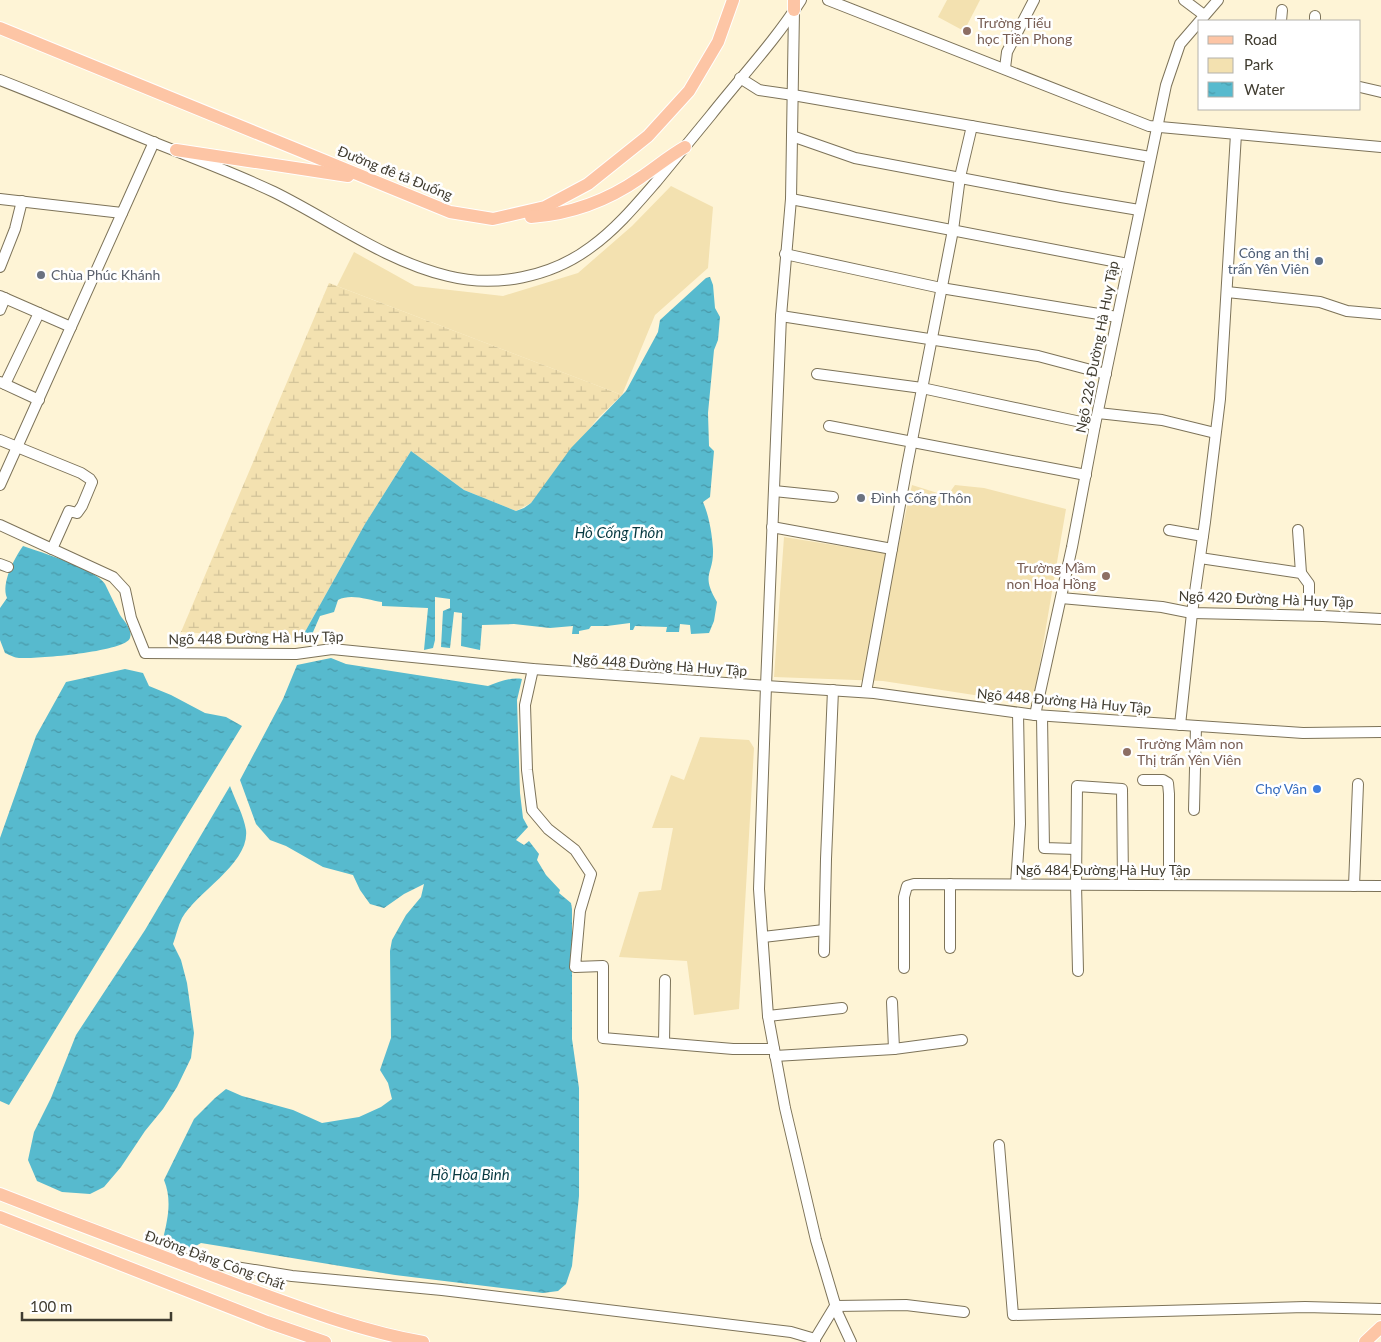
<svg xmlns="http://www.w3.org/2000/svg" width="1381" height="1342" font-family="Lato,sans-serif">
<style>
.green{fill:#f3e1b0}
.wetland{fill:url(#wetland-marsh)}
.water{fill:url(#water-ripples)}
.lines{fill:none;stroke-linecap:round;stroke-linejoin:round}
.minor-casing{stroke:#7d7359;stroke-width:12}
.major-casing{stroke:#fff;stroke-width:14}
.minor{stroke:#fff;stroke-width:10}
.major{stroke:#fdc5a5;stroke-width:12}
.education-dot{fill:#8d6e63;stroke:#fff;stroke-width:2}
.service-dot{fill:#5c6f8a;stroke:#fff;stroke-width:2}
.worship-dot{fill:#6b7280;stroke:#fff;stroke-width:2}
.shop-dot{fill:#3f7fe0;stroke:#fff;stroke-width:2}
.labels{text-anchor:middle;stroke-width:5;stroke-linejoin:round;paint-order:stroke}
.education-label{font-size:14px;fill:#785e54;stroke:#fff;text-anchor:start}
.street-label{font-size:14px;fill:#403c30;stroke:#fff}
.service-label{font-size:14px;fill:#4e5e75;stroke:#fff;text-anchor:end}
.worship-label{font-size:14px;fill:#5b616d;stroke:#fff;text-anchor:start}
.shop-label{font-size:14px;fill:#366cbe;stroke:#fff;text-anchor:end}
.water-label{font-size:15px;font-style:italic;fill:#073840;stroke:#fff}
</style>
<defs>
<pattern id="wetland-marsh" width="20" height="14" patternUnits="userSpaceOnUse" patternTransform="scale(1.25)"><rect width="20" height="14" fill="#f3e1b0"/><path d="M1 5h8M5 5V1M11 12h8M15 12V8" fill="none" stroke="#d1c298"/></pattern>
<pattern id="water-ripples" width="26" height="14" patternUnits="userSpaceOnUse" patternTransform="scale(1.25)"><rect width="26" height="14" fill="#57bace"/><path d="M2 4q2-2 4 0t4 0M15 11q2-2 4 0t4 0" fill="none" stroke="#4998a8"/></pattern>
</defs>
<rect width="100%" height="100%" fill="#fef4d6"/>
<!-- green -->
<g class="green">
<polygon points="947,0 980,0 964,31 938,17"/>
<polygon points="671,186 713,207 708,268 655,315 622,395 337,286 354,252 415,286 503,296 578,273 632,226"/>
<polygon points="912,485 947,496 955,485 984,488 1066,509 1033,704 883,681 774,677 784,537 896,555"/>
<polygon points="700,737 749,740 754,748 739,1009 694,1015 687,961 619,957 639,892 661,890 673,828 652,828 671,775 684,780"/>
</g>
<!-- wetland -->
<polygon class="wetland" points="329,283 622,395 598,418 531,503 516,511 464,490 411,451 365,524 301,639 181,632"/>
<!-- water -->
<g class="water">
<path d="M710,277L713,285L715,308L720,317L718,340L714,350L708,413L709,446L714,451L710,497L703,502C709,516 712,533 713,549C714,575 700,573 717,602L714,621L709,633L691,634L690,625L680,624L679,632H666L667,627L635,626L633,630H630V623L607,626H591L589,629L579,631V634H572L573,626L550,628L514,624L482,625L480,650L461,646L462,613L454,612L450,648L441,647L443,611L450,608V599L435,597V640L433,648L424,650L428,608L382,606V602C368,600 351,593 338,600L334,612L320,616L310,639H301L365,524L411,451L464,490L516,511L524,508L531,503L571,448L626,391L658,332L660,320L706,278Z"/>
<path d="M23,546C40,552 96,569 105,584C110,594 115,605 120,615C124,621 133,630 130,638C125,652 36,659 19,658C15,658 10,655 5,653L0,640V608L7,598C1,583 14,559 23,546Z"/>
<path d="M331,658L346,664L488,686C498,682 511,677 522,679L517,700L520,793L523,818L528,827L516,840L524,845L529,841L539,854L537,860L546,875L560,890L559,893L571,903L572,909V1039L579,1088V1196L572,1266L566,1284L558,1291L543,1293L395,1275L201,1243L189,1250L169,1248L163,1239C168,1218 172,1200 164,1180L194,1119L215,1098L226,1089L242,1096L293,1110L322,1123L359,1117L381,1107L392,1099L388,1083L380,1070L391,1038L390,951L392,940L406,915L421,897L424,884L404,894L384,908L370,904L360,890L353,875L323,867L286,846L270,840L256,824L240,780L283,699L297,665Z"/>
<polygon points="125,669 143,673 149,686 171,695 205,713 226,717 242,726 9,1105 0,1101 0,838 36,736 66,682"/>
<path d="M230,786C235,800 244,816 246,830C250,863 197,892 182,918C178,926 176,936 173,944L181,960L187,983L194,1033L191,1058L177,1087L163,1109L145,1131L121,1167L104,1187L90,1194L62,1192L37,1181L28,1160L34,1132L51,1098L76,1035L145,930Z"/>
</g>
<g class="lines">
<defs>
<g id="minor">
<polyline points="828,0 1149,126 1381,147"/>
<polyline points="1184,0 1204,15"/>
<polyline points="794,10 791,199 781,316 766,686 759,889 768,1016 785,1108 816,1240 838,1314 851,1342"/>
<polyline points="1281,21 1282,10"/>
<polyline points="1315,21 1315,16"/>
<polyline points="1005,68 1007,52 1034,0"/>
<polyline points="740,78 759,90 793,95 1150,157"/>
<path d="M0,80C51,100 102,121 153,142C193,158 234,173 274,192C331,220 385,261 448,276C496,288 551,277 591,247C616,229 636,205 656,182C674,160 693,137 711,115C741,77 775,41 801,0"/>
<polyline points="1360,87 1381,92"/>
<polyline points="792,136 855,158 1061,197 1139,210"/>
<polyline points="0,199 122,213"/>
<polyline points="791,199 1128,264"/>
<polyline points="785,254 941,288 1117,317"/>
<polyline points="0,267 15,229 22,201"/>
<polyline points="1227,292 1320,302 1347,311 1381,314"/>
<polyline points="0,296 71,327"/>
<polyline points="0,310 5,298"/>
<polyline points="781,316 1038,356 1106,374"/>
<polyline points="817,374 922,388 1095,425"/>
<polyline points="0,382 39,400"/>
<polyline points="5,384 39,313"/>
<polyline points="1098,413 1162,420 1215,433"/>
<polyline points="829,426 1086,475"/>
<polyline points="0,440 81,473 90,479 92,482 82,506 77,513 69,511 52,549"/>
<polyline points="0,485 154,142"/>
<polyline points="774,491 833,497"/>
<polyline points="0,525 113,577 125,590 131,618 145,653 296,654 332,649 533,669 766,686 874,693 1035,715 1303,733 1381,732"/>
<polyline points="772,527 892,549"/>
<polyline points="1169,530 1203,536"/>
<polyline points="1298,530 1301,573"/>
<polyline points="1200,558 1301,573 1309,584 1309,615"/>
<polyline points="0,564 8,567"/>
<polyline points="1061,598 1162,607 1192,613 1323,616 1381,619"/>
<polyline points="533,669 525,705 527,770 532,810 548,829 575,850 591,874 580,911 575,967 603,966 603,1038 733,1049 774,1049"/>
<polyline points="866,692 907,466 953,230 960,177 972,126"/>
<polyline points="1035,715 1072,547 1095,425 1166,85 1180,44 1218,0"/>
<polyline points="1042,716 1044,848 1076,849"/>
<polyline points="1180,725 1192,613 1205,522 1220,399 1236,134"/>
<polyline points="1143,780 1163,780 1168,783 1169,794 1169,885"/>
<polyline points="1194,810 1196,726"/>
<polyline points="950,884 950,948"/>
<polyline points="1016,884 1020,824 1018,713"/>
<polyline points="1354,886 1358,784"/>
<polyline points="763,937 824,930"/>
<polyline points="824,952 826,859 833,690"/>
<polyline points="904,968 904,897 907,886 914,884 1381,886"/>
<polyline points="1078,971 1076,884 1077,786 1122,789 1123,884"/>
<polyline points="892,1002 894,1049"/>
<polyline points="768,1016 842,1008"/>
<polyline points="664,1043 665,980"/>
<polyline points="775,1056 894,1049 962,1040"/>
<polyline points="999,1145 1013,1315 1305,1307 1381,1309"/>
<polyline points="173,1257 292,1276 442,1290 791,1332 815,1339 815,1342"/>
<polyline points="815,1339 835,1306 906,1305 964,1312"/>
</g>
<g id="major">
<polyline points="794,10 794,0"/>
<polyline points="0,28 450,212 493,219 545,207 588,184 648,136 689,91 718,42 733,0"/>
<polyline points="176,150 348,176"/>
<path d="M531,217C570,214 607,201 640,178C655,168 669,156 685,147"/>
<path d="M0,1194C79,1225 158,1255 238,1285C299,1307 359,1331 423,1342"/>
<polyline points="0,1217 267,1322 325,1342"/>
<polyline points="1365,1342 1381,1327"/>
</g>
</defs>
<!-- minor casing -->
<use href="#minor" class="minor-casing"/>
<!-- major casing -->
<use href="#major" class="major-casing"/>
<!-- minor -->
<use href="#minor" class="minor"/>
<!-- major -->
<use href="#major" class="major"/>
</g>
<!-- markers -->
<g class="education-dot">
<circle cx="967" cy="31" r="5"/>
<circle cx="1106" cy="576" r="5"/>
<circle cx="1127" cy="752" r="5"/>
</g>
<circle class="service-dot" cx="1319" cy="261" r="5"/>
<g class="worship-dot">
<circle cx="41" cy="275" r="5"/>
<circle cx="861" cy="498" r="5"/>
</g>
<circle class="shop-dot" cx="1317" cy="789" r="5"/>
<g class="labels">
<!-- education labels -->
<g class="education-label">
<text x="977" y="28">Trường Tiểu<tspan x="977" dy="16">học Tiền Phong</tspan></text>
<text x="1096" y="573" text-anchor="end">Trường Mầm<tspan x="1096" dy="16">non Hoa Hồng</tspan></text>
<text x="1137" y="749">Trường Mầm non<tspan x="1137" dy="16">Thị trấn Yên Viên</tspan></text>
</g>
<!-- street labels -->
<g class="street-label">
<text transform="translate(395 173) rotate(22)" y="5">Đường đê tả Đuống</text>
<text transform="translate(1097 347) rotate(-79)" y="5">Ngõ 226 Đường Hà Huy Tập</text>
<text transform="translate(1266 599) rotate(2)" y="5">Ngõ 420 Đường Hà Huy Tập</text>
<text transform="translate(256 638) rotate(-1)" y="5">Ngõ 448 Đường Hà Huy Tập</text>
<text transform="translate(660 665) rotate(4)" y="5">Ngõ 448 Đường Hà Huy Tập</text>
<text transform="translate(1064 701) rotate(5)" y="5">Ngõ 448 Đường Hà Huy Tập</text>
<text x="1103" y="875">Ngõ 484 Đường Hà Huy Tập</text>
<text transform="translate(215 1260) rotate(20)" y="5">Đường Đặng Công Chất</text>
</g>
<!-- service labels -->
<g class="service-label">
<text x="1309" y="258">Công an thị<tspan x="1309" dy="16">trấn Yên Viên</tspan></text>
</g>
<!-- worship labels -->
<g class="worship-label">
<text x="51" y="280">Chùa Phúc Khánh</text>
<text x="871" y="503">Đình Cống Thôn</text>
</g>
<!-- shop labels -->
<g class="shop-label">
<text x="1307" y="794">Chợ Vân</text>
</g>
<!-- water labels -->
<g class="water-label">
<text x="619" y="538">Hồ Cống Thôn</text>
<text x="470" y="1180">Hồ Hòa Bình</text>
</g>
</g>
<!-- legend -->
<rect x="1198" y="20" width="162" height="90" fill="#ffffff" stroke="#b3b1ac"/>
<rect x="1208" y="36" width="25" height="8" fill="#fdc5a5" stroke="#b3b1ac"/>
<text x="1244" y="45" font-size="15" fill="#403c30">Road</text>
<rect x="1208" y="58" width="25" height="15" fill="#f3e1b0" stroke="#b3b1ac"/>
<text x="1244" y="70" font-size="15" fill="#403c30">Park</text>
<rect x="1208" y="82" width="25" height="15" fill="url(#water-ripples)" stroke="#b3b1ac"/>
<text x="1244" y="95" font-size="15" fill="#403c30">Water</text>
<!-- scale -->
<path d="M22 1312v8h149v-8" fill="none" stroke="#403c30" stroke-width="2.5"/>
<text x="30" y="1312" font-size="15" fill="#403c30" stroke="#ffffff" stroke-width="4" paint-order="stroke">100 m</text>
</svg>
